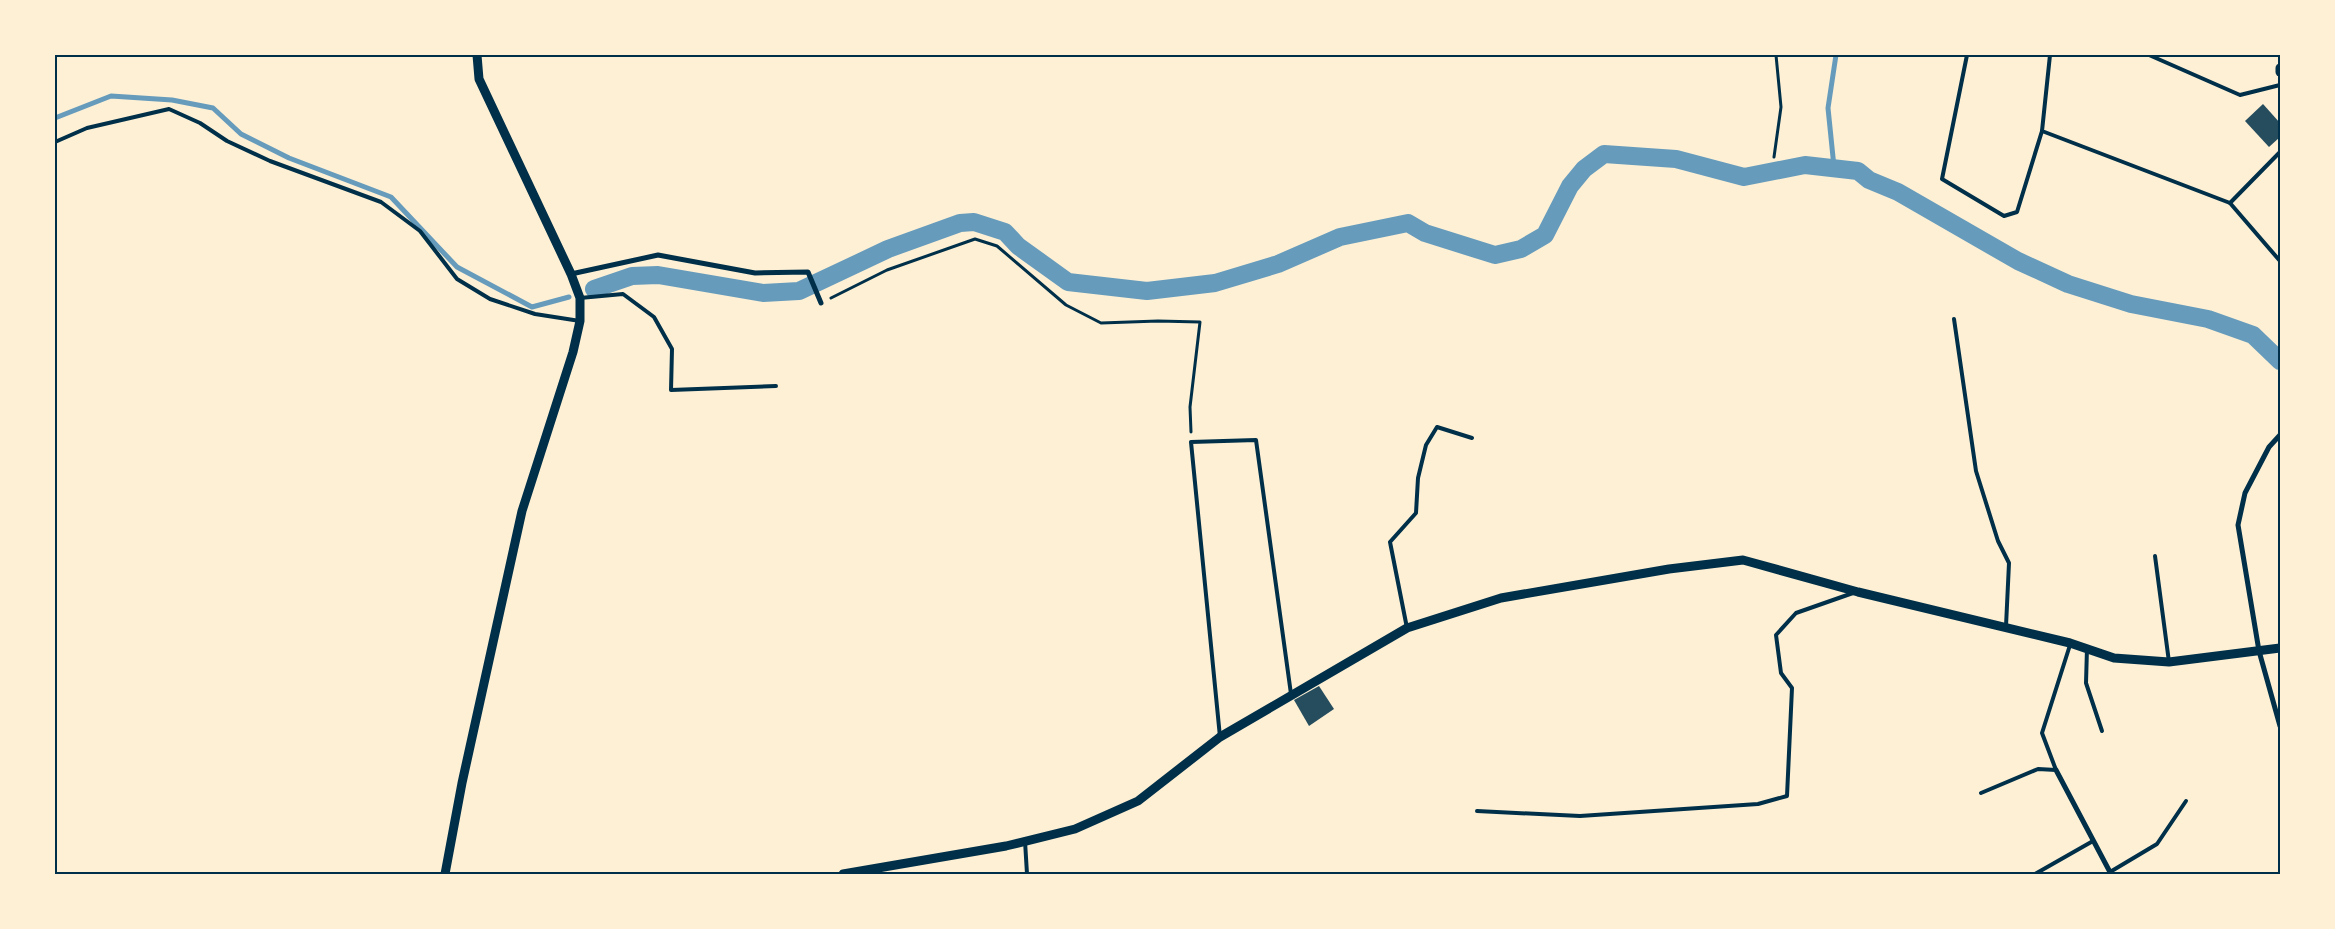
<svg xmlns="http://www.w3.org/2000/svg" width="2335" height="929" font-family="Manrope,sans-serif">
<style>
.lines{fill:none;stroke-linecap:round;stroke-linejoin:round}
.stream{stroke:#669bbc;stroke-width:5}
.canal{stroke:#669bbc;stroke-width:18}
.building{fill:#264d5e}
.path{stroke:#003049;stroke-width:3}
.service{stroke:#003049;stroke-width:4}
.minor{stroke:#003049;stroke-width:5}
.tertiary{stroke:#003049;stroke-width:9}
.neatline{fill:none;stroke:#003049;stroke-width:2}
</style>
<rect width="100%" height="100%" fill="#fdf0d5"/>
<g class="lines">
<!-- stream -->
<g class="stream">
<polyline points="55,118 111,96 172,100 213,108 241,134 289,158 391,197 457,267 532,307 569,297"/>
<polyline points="1834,167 1828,108 1836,55"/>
</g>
<!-- canal -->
<polyline class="canal" points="594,289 632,276 658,275 763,293 799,291 888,249 960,223 974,222 1005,232 1018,246 1068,282 1147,291 1215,283 1278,264 1340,237 1408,223 1425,233 1495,255 1521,249 1545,235 1570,186 1584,169 1604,154 1676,159 1744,177 1805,165 1858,171 1869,180 1898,192 2018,261 2068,284 2131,304 2208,319 2253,335 2280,361"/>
</g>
<!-- building -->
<g class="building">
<polygon points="2263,104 2280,123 2280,137 2269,147 2245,121"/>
<polygon points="1319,686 1334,709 1309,726 1294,700"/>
</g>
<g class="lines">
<!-- path -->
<g class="path">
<polyline points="1774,157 1781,107 1776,55"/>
<polyline points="831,298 887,270 975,239 997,246 1066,305 1101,323 1158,321 1200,322 1190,407 1191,432"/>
</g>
<!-- service -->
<g class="service">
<polyline points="1967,55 1942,179 2004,216 2017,212 2042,131"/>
<polyline points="2050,55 2042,131 2230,203 2280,261"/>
<polyline points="2149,55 2240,95 2280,85"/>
<polyline points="55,142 87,128 169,109 200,123 227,141 270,161 381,202 420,231 457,279 490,299 535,314 580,321"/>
<polyline points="2230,203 2280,152"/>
<polyline points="580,298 623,294 654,317 672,349 671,390 776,386"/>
<polyline points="1954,319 1976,471 1998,541 2009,563 2006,626"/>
<polyline points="2155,556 2169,662"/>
<polyline points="1407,628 1390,542 1416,513 1418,478 1426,445 1437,427 1472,438"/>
<polyline points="2087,648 2086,683 2102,731"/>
<polyline points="1220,737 1191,442 1256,440 1291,694"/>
<polyline points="1981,793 2038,769 2056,770 2042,733 2070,645"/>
<polyline points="1477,811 1580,816 1758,804 1787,796 1792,688 1781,673 1776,635 1796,613 1853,593"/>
<polyline points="1025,841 1027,874"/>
<polyline points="2110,872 2157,844 2186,801"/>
<polyline points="2035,874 2093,841"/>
</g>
<!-- minor -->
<g class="minor">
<polyline points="571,274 658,255 755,273 808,272 821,303"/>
<polyline points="2280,435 2269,447 2245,493 2238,525 2259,651 2280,726"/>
<polyline points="2056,770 2111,874"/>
</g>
<!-- tertiary -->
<g class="tertiary">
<polyline points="2280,68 2280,72"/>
<polyline points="445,874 462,783 522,511 573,352 580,321 580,298 571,274 479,79 477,55"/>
<polyline points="843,874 1006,846 1075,829 1138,801 1220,737 1407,628 1501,598 1669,569 1743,560 1858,592 2070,643 2114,658 2169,662 2280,648"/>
</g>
</g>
<!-- border -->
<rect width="2335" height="929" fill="none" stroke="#fdf0d5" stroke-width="112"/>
<rect x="56" y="56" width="2223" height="817" class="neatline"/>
</svg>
